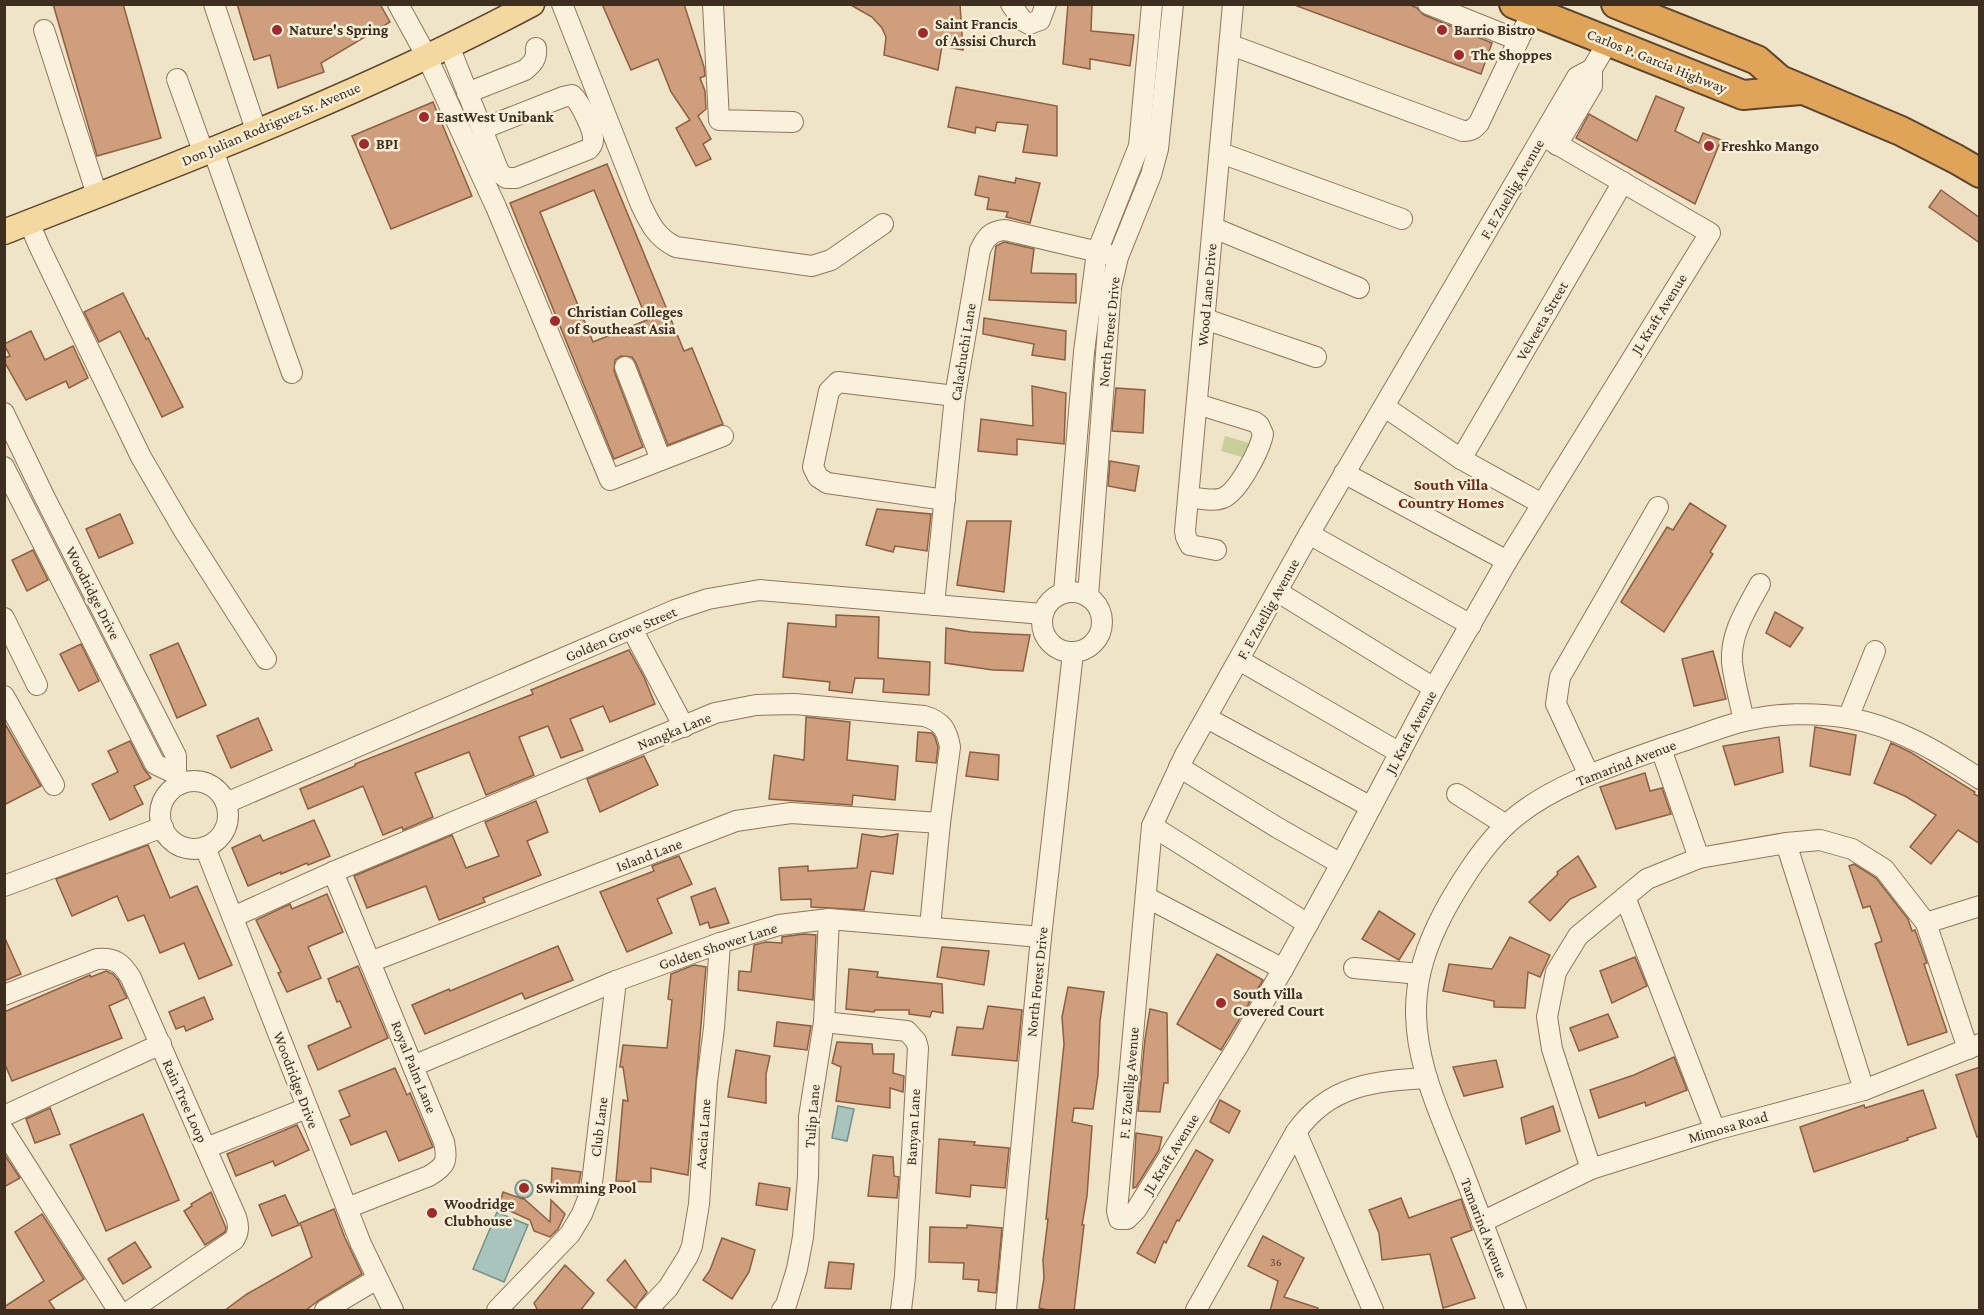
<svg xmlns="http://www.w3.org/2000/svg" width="1984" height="1315" font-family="'Crimson Pro',serif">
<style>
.green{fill:#c9cf9b}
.water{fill:#a9c4bc;stroke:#6f938a;stroke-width:1.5}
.building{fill:#cf9f7d;stroke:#8d5f41;stroke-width:1.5;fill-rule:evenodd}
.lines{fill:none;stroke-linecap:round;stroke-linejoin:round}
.minor-casing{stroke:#8d765c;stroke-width:22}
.major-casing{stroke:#5b4430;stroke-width:27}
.highway-casing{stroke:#5b4430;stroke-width:32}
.minor{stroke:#faf1dc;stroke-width:20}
.major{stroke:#f3d9a0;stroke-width:24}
.highway{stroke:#e0a458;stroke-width:28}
.poi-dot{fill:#9e2a2b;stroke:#f7eed8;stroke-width:2}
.labels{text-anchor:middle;stroke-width:5;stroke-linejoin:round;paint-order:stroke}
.number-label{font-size:12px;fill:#624a37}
.poi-label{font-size:15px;font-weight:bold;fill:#3d2e20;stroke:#f7eed8;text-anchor:start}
.street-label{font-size:15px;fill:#3d2e20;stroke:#f7eed8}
.neighbourhood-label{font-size:16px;font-weight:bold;fill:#6b2e1e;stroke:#f7eed8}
</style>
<rect width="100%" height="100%" fill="#f0e4c8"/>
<!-- green -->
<polygon class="green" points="1225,436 1249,443 1245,458 1221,451"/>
<!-- water -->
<g class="water">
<polygon points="838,1106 854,1109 847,1141 832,1138"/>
<circle cx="524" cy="1189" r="9"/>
<polygon points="497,1212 528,1225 504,1282 473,1269"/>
</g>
<!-- building -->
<g class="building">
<polygon points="53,4 123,4 161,138 97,156"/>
<polygon points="237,4 380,4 390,22 321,63 324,72 278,88 270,55 254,60"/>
<polygon points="602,4 684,4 704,67 705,76 700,78 705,91 706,109 698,116 711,139 703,144 711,159 696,166 676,128 690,120 671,92 658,59 631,70"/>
<polygon points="849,4 960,4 963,50 942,46 938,70 884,55 886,37 882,28 872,17"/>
<polygon points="1068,4 1092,4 1091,31 1134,35 1130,66 1090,59 1090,69 1063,64"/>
<polygon points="1297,4 1408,4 1417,8 1424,15 1492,43 1481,74 1297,6"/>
<polygon points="956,87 1057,106 1057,156 1023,152 1028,125 997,122 995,131 976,127 975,133 948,127"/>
<polygon points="1656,96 1684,108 1675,131 1699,143 1703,133 1721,140 1695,204 1576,138 1589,114 1637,141"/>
<polygon points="433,102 472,196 391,229 352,136"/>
<path d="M607,164L684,351L692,348L723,424L668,445L636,363L632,357L621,356L615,360L614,371L643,447L614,459L510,203ZM594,190L647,320L593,342L540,212Z"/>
<polygon points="979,176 1015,183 1016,178 1040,183 1030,223 1006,217 1008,212 987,209 989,198 975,195"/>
<polygon points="1941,190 1980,218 1980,243 1929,207"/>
<polygon points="1004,242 1034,249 1031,273 1076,274 1076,303 989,300 996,246"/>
<polygon points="123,293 146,339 148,338 183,407 162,417 120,331 99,342 84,312"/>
<polygon points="984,318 1066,331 1065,360 1032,355 1034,344 983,334"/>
<polygon points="31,331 45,360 73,346 88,378 69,388 66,381 26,400 4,361 4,358 10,356 4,344"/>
<polygon points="1032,386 1066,393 1064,444 1017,439 1017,455 978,451 981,419 1033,426"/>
<polygon points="1116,388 1145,390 1143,433 1112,431"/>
<polygon points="1110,461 1139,466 1135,491 1108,486"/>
<polygon points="1690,503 1726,526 1710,552 1713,554 1664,632 1621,602 1667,527 1673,530"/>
<polygon points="877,509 931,514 927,551 895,546 893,552 866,545"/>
<polygon points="120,514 133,543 99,558 86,529"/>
<polygon points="967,521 1011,521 1004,592 957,585"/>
<polygon points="33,550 48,580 27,591 12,560"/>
<polygon points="1775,612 1803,628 1790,647 1766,633"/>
<polygon points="836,615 879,617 878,658 930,662 929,695 883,692 884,679 855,678 852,693 829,690 830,682 783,677 788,623 836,627"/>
<polygon points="946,628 971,632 1030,635 1023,671 993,670 945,663"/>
<polygon points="178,643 206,705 177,718 150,655"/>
<polygon points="81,644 99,681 79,691 60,654"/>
<polygon points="629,650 644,677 655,704 610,722 603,706 570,719 583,750 561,758 548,726 519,737 534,775 486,795 469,752 415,773 433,817 403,830 402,827 383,835 363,786 308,809 300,789 355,766 355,764 533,694 531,690"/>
<polygon points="1713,651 1726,699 1694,706 1682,659"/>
<polygon points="806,717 850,722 847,760 898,766 895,800 853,795 852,805 769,799 774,755 804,760"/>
<polygon points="258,718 272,750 231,768 217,736"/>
<polygon points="4,722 41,786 4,805"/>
<polygon points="1815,727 1856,735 1850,775 1810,766"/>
<polygon points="918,732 932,733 935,737 938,747 936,763 916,761"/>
<polygon points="1779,737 1783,772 1735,785 1723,746"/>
<polygon points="130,741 144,769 151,778 134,786 143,804 110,820 92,784 118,772 108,751"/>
<polygon points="1891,743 1910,752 1975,792 1974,794 1980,797 1980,844 1958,830 1931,864 1910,847 1936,815 1905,796 1874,783"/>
<polygon points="970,752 999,755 998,780 966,776"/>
<polygon points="644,756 658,785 600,812 587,779"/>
<polygon points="1645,773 1650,791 1662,788 1671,814 1616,829 1600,787"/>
<polygon points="536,801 548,832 527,841 541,875 483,898 485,902 439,920 426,886 367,908 354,876 452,835 466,868 499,856 485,822"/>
<polygon points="314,820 330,856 308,865 307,863 281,874 281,872 248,886 232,848 260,835 263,841"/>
<polygon points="862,834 882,837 898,834 893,874 871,871 864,910 811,907 811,899 781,900 779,868 808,866 808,871 857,868"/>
<polygon points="148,845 170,898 197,886 232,965 199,979 184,943 160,953 144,915 128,921 117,896 72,916 56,879"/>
<polygon points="679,856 692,884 657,899 672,933 627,952 600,892 654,871 652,866"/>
<polygon points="1578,856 1596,887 1570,899 1550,921 1529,902 1558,874 1557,872"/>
<polygon points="1854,864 1876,878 1908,919 1912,931 1915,930 1927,963 1924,964 1947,1032 1908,1045 1875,944 1882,941 1870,906 1863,908 1849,866"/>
<polygon points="715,888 729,923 710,928 708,922 700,925 691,897"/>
<polygon points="327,894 343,932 308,947 321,978 287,992 278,973 281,972 256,920 290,904 292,909"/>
<polygon points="1379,911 1415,934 1399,960 1362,939"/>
<polygon points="804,934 816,935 813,1000 738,990 739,971 751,972 754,945 766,942 782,943 782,937"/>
<polygon points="4,936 21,974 4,981"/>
<polygon points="1510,937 1550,955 1540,977 1528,972 1525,1008 1494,1007 1494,1001 1443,991 1449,964 1492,969"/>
<polygon points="558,946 573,980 525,999 522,993 425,1034 412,1005 449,989 450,991"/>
<polygon points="942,947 989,951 984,985 937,977"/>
<polygon points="1217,954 1263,980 1221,1050 1177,1024"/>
<polygon points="1635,957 1647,986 1612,1003 1600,971"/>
<polygon points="694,965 706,967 688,1175 651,1168 651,1182 616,1181 623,1100 628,1101 623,1067 620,1067 623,1045 667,1048 672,1000 668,999 671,974"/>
<polygon points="358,966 388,1038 318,1070 308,1046 351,1027 340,1001 337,1002 328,979"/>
<polygon points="849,969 878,972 877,977 942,984 943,1013 932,1011 930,1017 909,1014 909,1010 875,1010 874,1012 846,1009"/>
<polygon points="106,971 113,974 118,980 127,998 109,1006 122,1038 12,1081 4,1062 4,1012 90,975 91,977"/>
<polygon points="1068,987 1104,992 1100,1021 1098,1075 1093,1109 1074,1108 1072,1122 1092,1126 1087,1196 1082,1225 1084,1225 1074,1311 1053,1311 1039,1308 1044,1278 1043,1260 1048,1219 1046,1219 1064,1044 1062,1017"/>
<polygon points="204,997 213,1019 186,1031 184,1026 176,1029 169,1012"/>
<polygon points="988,1006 1022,1010 1017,1061 952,1055 957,1027 983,1029"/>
<polygon points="1150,1009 1167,1013 1168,1083 1164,1083 1160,1112 1138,1111 1145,1039"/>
<polygon points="1608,1014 1618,1037 1579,1051 1570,1028"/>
<polygon points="777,1022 811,1026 807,1050 774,1046"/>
<polygon points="837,1042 872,1044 873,1054 894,1054 893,1073 904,1076 903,1092 890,1088 890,1108 836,1101 841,1067 832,1063"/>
<polygon points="736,1050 770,1056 766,1074 766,1103 728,1097"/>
<polygon points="1674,1057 1687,1090 1646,1106 1645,1102 1599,1118 1590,1090 1634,1075"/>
<polygon points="1496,1060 1503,1087 1464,1096 1453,1067"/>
<polygon points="1980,1067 1980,1136 1977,1137 1956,1075"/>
<polygon points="395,1068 407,1095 410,1093 433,1147 399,1161 386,1131 351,1145 340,1120 350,1116 339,1091"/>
<polygon points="1923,1090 1936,1128 1907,1138 1908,1140 1814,1172 1800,1127 1864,1105 1865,1108"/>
<polygon points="1220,1100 1240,1111 1229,1133 1210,1122"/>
<polygon points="1553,1106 1560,1131 1526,1144 1521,1118"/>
<polygon points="50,1108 60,1134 35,1143 26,1119"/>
<polygon points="143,1114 179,1200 106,1231 70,1145"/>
<polygon points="297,1125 309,1150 275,1166 273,1161 236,1176 227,1154"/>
<polygon points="1136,1133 1162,1137 1159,1150 1136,1187 1133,1188"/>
<polygon points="939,1139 975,1142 974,1145 1009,1148 1005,1188 971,1185 970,1197 936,1193"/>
<polygon points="1196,1150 1213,1160 1179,1221 1177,1220 1166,1243 1164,1241 1155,1263 1137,1253"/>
<polygon points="4,1154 20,1178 4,1187"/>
<polygon points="873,1155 893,1157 894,1176 899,1177 897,1198 868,1196"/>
<polygon points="552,1168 581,1172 577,1195 551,1193"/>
<polygon points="759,1183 790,1188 787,1210 756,1205"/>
<polygon points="211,1192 226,1228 225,1232 205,1245 184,1211 192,1206 191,1204"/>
<polygon points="503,1192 523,1199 523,1198 550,1222 551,1200 565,1214 558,1229 550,1237 534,1231 530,1220 499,1206"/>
<polygon points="285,1195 299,1225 272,1236 259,1205"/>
<polygon points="1401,1198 1409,1218 1461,1199 1472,1230 1451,1238 1475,1298 1443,1308 1430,1254 1382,1260 1379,1233 1369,1210"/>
<polygon points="334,1209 345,1238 362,1274 319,1300 305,1311 224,1311 247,1294 312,1257 300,1223"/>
<polygon points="42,1214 84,1279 49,1301 56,1311 4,1311 4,1307 44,1281 15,1232"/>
<polygon points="967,1225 1002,1228 996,1293 978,1291 979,1280 963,1279 964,1263 929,1262 930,1227 967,1228"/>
<polygon points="1263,1236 1304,1258 1284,1297 1318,1308 1317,1311 1270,1311 1278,1281 1248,1266"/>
<polygon points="722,1238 755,1250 749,1272 732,1299 703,1280 710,1270"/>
<polygon points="135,1242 151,1267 123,1284 108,1259"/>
<polygon points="625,1260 647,1292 635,1308 607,1280"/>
<polygon points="829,1262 854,1264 851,1289 825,1288"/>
<polygon points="565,1265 594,1293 580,1311 538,1311 534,1303"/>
</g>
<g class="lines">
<defs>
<g id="minor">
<polyline points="214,4 257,133"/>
<polyline points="398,4 427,57 496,207 610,480 723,436"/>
<path d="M562,4L641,205C650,224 657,238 676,247L812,266L831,260L883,224"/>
<polyline points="713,4 719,120 793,122"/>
<polyline points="1011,4 1022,20 1029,24 1040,20 1046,4"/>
<polyline points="1428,4 1518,40"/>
<polyline points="44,30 97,195"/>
<path d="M1231,45L1463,131C1471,131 1474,129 1479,123L1532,12"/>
<path d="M449,46L499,172L506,178H516L589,149C591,146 593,145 593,140C594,130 580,102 572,95L563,97L482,129"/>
<polyline points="177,79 204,154"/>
<path d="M467,93L525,70C533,63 537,59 536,48"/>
<polyline points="1543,136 1710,233 1507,561 1434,688 1341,864 1283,969 1238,1046 1136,1210 1127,1219 1119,1219 1117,1211 1152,826 1185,755 1309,534 1577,77 1592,69"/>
<polyline points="1557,145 1592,86 1592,69 1608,42"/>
<polyline points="213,150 292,373"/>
<polyline points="1221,153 1402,219"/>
<polyline points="29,222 39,246 141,457 183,529 266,659"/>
<polyline points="1214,228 1359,288"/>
<polyline points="1205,319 1316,357"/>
<polyline points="625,367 661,460"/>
<polyline points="1385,407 1461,459 1542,504"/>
<polyline points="4,413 44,496 176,756 176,774 180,784"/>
<polyline points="1461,459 1623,182"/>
<polyline points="4,467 155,764 176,774"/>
<polyline points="1344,473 1507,561"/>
<path d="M1189,497C1199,498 1213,502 1223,498C1238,492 1260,450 1263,434L1259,425L1255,422L1197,404"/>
<polyline points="945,500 827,483 818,477 813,467 829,391 838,382 955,396"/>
<polyline points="1309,534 1471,625"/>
<polyline points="1216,550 1190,545 1186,537 1185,531 1233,4"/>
<circle cx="1072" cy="622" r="30"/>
<polyline points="1278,592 1434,688"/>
<polyline points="1064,593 1084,352 1097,252 1139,146 1152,4"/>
<polyline points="1088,596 1111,287 1118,257 1151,175 1158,149 1173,4"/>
<path d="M934,605L955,396L980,250C986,237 991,231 1005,230L1107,254"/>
<polyline points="4,618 37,685"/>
<polyline points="632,629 684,727"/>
<polyline points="1239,660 1400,753"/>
<polyline points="4,696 54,785"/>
<polyline points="1207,718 1371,807"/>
<polyline points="1848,718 1875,651"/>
<path d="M1744,721C1740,702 1734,681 1732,662C1730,633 1747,608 1760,584"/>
<polyline points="1661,749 1699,858"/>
<polyline points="1179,767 1278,828 1341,864"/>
<polyline points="1589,775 1556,704 1560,677 1658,507"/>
<circle cx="194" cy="815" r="34"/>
<polyline points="1457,794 1506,825"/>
<polyline points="226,803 675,610 708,599 760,590 1042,614"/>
<polyline points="1152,826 1308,924"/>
<polyline points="1786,843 1864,1090"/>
<polyline points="205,847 361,1244 393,1310"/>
<path d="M333,872L444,1142C448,1161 446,1166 429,1176L347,1208"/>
<polyline points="4,886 163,827"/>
<polyline points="1146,897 1283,969"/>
<polyline points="1625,897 1715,1130"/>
<path d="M233,917L333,872L715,713L756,705L795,704L924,716C942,721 947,730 950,747L940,823L930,927"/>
<polyline points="1926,923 1980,906"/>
<polyline points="370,962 736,821 791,813 940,823"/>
<polyline points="1354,968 1420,974"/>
<path d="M4,995L97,959C114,957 122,963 131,978L236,1217C239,1226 239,1232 234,1240L131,1310"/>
<polyline points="824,1022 907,1031 916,1041 918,1048 905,1276 901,1310"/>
<polyline points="413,1066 616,981 720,943 779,925 829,919 1041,937"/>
<polyline points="4,1116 161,1044"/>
<polyline points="4,1131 118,1310"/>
<polyline points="1296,1132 1373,1310"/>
<polyline points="206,1148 307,1108"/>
<polyline points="1591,1169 1552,1049 1547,1017 1556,972 1578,936 1647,879 1699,858 1786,843 1820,840 1852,849 1884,869 1926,923 1968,1049"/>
<polyline points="1482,1222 1591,1169 1715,1130 1864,1090 1980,1044"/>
<polyline points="325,1310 377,1279"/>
<polyline points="497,1310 570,1234 582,1214 591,1191 616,981"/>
<polyline points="647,1310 668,1288 688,1256 692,1246 699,1204 707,1082 714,1028 720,943"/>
<polyline points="782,1310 786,1305 797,1269 803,1237 808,1177 809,1117 824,1022 829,919"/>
<polyline points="1006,1310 1041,937 1073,653"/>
<path d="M1196,1310L1296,1132C1329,1085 1374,1081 1427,1078"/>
<path d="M1516,1310C1498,1263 1480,1216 1462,1169C1440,1114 1410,1054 1417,993C1420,960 1434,929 1450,901C1466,874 1483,847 1506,825C1548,785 1620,763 1674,744C1697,737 1720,727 1744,721C1776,713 1815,712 1848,718C1896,726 1939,752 1980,779"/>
</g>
<path id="major" d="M4,232C183,162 363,94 532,4"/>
<g id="highway">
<polyline points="1514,4 1743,95 1801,90"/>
<polyline points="1616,4 1757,60 1780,80 1901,131 1956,159 1980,173"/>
</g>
</defs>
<!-- minor casing -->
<use href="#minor" class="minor-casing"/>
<!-- major casing -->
<use href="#major" class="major-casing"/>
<!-- highway casing -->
<use href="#highway" class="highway-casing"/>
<!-- minor -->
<use href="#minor" class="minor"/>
<!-- major -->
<use href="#major" class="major"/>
<!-- highway -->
<use href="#highway" class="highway"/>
</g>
<!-- markers -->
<g class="poi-dot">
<circle cx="277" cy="30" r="6"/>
<circle cx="1442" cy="30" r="6"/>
<circle cx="923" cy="33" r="6"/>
<circle cx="1459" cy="55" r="6"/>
<circle cx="424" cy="117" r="6"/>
<circle cx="364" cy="144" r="6"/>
<circle cx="1709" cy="146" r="6"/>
<circle cx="555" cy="321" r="6"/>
<circle cx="1221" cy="1003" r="6"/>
<circle cx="524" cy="1188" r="6"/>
<circle cx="432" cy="1213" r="6"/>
</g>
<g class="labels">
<!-- number labels -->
<g class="number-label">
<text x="1276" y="1266">36</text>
</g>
<!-- poi labels -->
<g class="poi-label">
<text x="935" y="29">Saint Francis<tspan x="935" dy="17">of Assisi Church</tspan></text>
<text x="289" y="35">Nature's Spring</text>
<text x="1454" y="35">Barrio Bistro</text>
<text x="1471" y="60">The Shoppes</text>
<text x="436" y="122">EastWest Unibank</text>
<text x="376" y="149">BPI</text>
<text x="1721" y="151">Freshko Mango</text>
<text x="567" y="317">Christian Colleges<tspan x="567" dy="17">of Southeast Asia</tspan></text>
<text x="1233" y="999">South Villa<tspan x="1233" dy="17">Covered Court</tspan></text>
<text x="536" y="1193">Swimming Pool</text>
<text x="444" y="1209">Woodridge<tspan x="444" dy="17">Clubhouse</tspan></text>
</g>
<!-- street labels -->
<g class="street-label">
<text transform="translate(1657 61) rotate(22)" y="5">Carlos P. Garcia Highway</text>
<text transform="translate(271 124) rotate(-23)" y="5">Don Julian Rodriguez Sr. Avenue</text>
<text transform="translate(1512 189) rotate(-60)" y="5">F. E Zuellig Avenue</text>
<text transform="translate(1207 295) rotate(-85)" y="5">Wood Lane Drive</text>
<text transform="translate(1659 314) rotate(-58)" y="5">JL Kraft Avenue</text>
<text transform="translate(1542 321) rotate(-60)" y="5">Velveeta Street</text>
<text transform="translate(1109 332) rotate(-84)" y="5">North Forest Drive</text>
<text transform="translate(963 352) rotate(-81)" y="5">Calachuchi Lane</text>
<text transform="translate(93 593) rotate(63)" y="5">Woodridge Drive</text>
<text transform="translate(1268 609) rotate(-61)" y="5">F. E Zuellig Avenue</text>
<text transform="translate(621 634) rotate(-23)" y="5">Golden Grove Street</text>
<text transform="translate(674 731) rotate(-22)" y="5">Nangka Lane</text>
<text transform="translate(1411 732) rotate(-62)" y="5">JL Kraft Avenue</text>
<text transform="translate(1626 763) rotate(-21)" y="5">Tamarind Avenue</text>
<text transform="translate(649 855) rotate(-21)" y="5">Island Lane</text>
<text transform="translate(718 946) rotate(-18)" y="5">Golden Shower Lane</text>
<text transform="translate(1037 982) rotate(-84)" y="5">North Forest Drive</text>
<text transform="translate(414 1067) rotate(68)" y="5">Royal Palm Lane</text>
<text transform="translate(296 1080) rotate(69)" y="5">Woodridge Drive</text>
<text transform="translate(1129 1083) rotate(-85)" y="5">F. E Zuellig Avenue</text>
<text transform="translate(185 1101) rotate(66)" y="5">Rain Tree Loop</text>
<text transform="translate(812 1116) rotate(-85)" y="5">Tulip Lane</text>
<text transform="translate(599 1127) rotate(-83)" y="5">Club Lane</text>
<text transform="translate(913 1127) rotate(-87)" y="5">Banyan Lane</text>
<text transform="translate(1728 1127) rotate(-16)" y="5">Mimosa Road</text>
<text transform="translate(703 1134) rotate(-86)" y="5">Acacia Lane</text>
<text transform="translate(1171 1154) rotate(-58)" y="5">JL Kraft Avenue</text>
<text transform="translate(1484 1228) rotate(69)" y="5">Tamarind Avenue</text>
</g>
<!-- neighbourhood labels -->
<g class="neighbourhood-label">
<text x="1451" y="490">South Villa<tspan x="1451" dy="18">Country Homes</tspan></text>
</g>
</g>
<!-- border -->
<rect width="1984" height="1315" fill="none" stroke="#3d2e20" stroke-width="12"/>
</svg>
